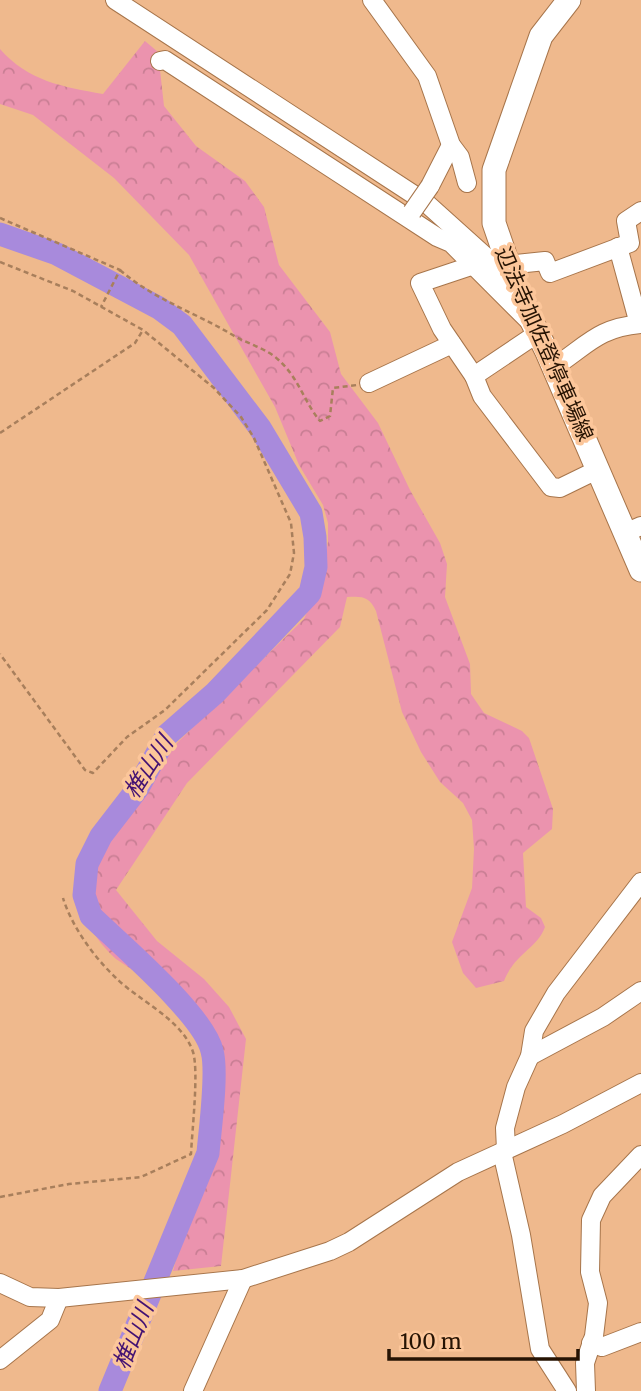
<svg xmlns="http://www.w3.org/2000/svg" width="641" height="1391" font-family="Merriweather,'Noto Sans JP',serif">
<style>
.forest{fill:url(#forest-crowns)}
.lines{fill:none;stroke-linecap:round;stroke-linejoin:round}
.river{stroke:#a88adc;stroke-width:23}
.minor-casing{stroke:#a7754b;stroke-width:20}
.major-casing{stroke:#a7754b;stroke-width:25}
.path{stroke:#a87f5c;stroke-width:2.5;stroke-dasharray:5 3.5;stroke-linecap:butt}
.minor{stroke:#fff;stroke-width:18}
.major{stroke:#fff;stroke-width:23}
.minor-bridge-casing{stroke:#a7754b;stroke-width:20;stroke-linecap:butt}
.minor-bridge{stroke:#fff;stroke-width:18}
.labels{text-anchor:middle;stroke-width:7;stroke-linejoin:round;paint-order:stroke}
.street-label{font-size:21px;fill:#261303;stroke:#fcc69a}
.water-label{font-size:23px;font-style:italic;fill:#431273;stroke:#fcc69a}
</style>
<defs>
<pattern id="forest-crowns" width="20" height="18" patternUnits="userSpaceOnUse" patternTransform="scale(1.75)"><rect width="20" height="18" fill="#eb93ae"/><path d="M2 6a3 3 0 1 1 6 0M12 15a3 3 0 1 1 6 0" fill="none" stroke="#c97e94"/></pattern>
</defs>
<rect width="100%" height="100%" fill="#efb98d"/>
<!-- forest -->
<path class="forest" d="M145,41L158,52L164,106L196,146L245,181L264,207L279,265L330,332L341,374L378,423L410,490L440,543L447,564L445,597L470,664L471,694L484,713L522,731L529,738L553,809L552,829L523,853L526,907L541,918L545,927C537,949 515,953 504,981L476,988L463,973L452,942L472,888L474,849L472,820L463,803L440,782L421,752L402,712L376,611C369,596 362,596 347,597L340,627L187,783L116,890L157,941L204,979L229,1007L246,1039L221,1266L173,1271L222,1096L221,1044L206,1019L116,959C80,925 77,900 91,854L178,742L304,619L320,582L328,542V523L323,505L299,465L275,407L189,255L114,178L33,115L0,104V49C28,81 63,87 103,94Z"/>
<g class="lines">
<!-- river -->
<path class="river" d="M0,234L57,254L159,308L182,325L260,428L311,513L315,537L316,567L310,593L215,693L167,735L138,788L101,836L87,864L84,895L91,916C120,944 204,1015 212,1051C218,1072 210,1129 208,1153L110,1391"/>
<defs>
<g id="minor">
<polyline points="115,0 425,202 485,256 513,288"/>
<polyline points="372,0 427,76 451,145 460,157 467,183"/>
<polyline points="160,61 165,60 437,237 451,243 530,322"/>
<polyline points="430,186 451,145"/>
<polyline points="618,247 639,324"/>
<polyline points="474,265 420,283 442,329 474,376"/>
<polyline points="507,265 545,261 550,273 630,243 626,221 641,211"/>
<polyline points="538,333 474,376 482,396 551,487 560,488 599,469"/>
<path d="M554,367C588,345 597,328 641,324"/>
<polyline points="369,383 452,344"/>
<polyline points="625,533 641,526"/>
<polyline points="530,1056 603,1017 641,991"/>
<polyline points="506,1150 505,1128 516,1087 530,1056 534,1031 556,993 641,882"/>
<polyline points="502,1152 521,1235 540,1349 567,1391"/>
<polyline points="0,1283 30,1297 59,1298 243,1279 330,1251 349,1242 458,1172 563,1124 641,1083"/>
<polyline points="591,1343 602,1347 641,1332"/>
<polyline points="0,1360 50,1320 59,1298"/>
<polyline points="193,1391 243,1279"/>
<polyline points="586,1391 585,1363 594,1336 598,1303 590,1272 591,1220 602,1196 641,1155"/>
</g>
<polyline id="major" points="569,0 541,36 494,170 494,223 518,293 547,352 641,570"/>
</defs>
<!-- minor casing -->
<use href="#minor" class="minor-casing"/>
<!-- major casing -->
<use href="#major" class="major-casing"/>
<!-- path -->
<g class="path">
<polyline points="0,218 120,270 101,307"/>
<polyline points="0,262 73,291 143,330 214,388 241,417 254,438 291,523 294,553 290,574 267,610 165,710 127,737 93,773 85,770 0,654"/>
<path d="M120,270C153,299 194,312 231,334C245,343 260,346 274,356C299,376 302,399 320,421L330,416L333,388L357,385"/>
<polyline points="0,433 135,343 143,330"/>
<path d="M0,1197L69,1184L141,1177L191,1154C192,1131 199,1071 193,1052C182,1019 139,1001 116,978C94,957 72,927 63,898"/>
</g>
<!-- minor -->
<use href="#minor" class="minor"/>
<!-- major -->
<use href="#major" class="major"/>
<defs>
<polyline id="minor-bridge" points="412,212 430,186"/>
</defs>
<!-- minor-bridge casing -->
<use href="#minor-bridge" class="minor-bridge-casing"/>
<!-- minor-bridge -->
<use href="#minor-bridge" class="minor-bridge"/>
</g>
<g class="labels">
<!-- street labels -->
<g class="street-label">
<text transform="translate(544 344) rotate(66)" y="7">辺法寺加佐登停車場線</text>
</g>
<!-- water labels -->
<g class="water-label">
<text transform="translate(148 767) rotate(-57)" y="8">椎山川</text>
<text transform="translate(133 1336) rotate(-68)" y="8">椎山川</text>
</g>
</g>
<!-- scale -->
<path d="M389 1349v10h189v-10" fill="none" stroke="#261303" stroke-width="3.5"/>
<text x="400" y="1349" font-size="21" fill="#261303" stroke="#fcc69a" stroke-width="5" paint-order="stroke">100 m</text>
</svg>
